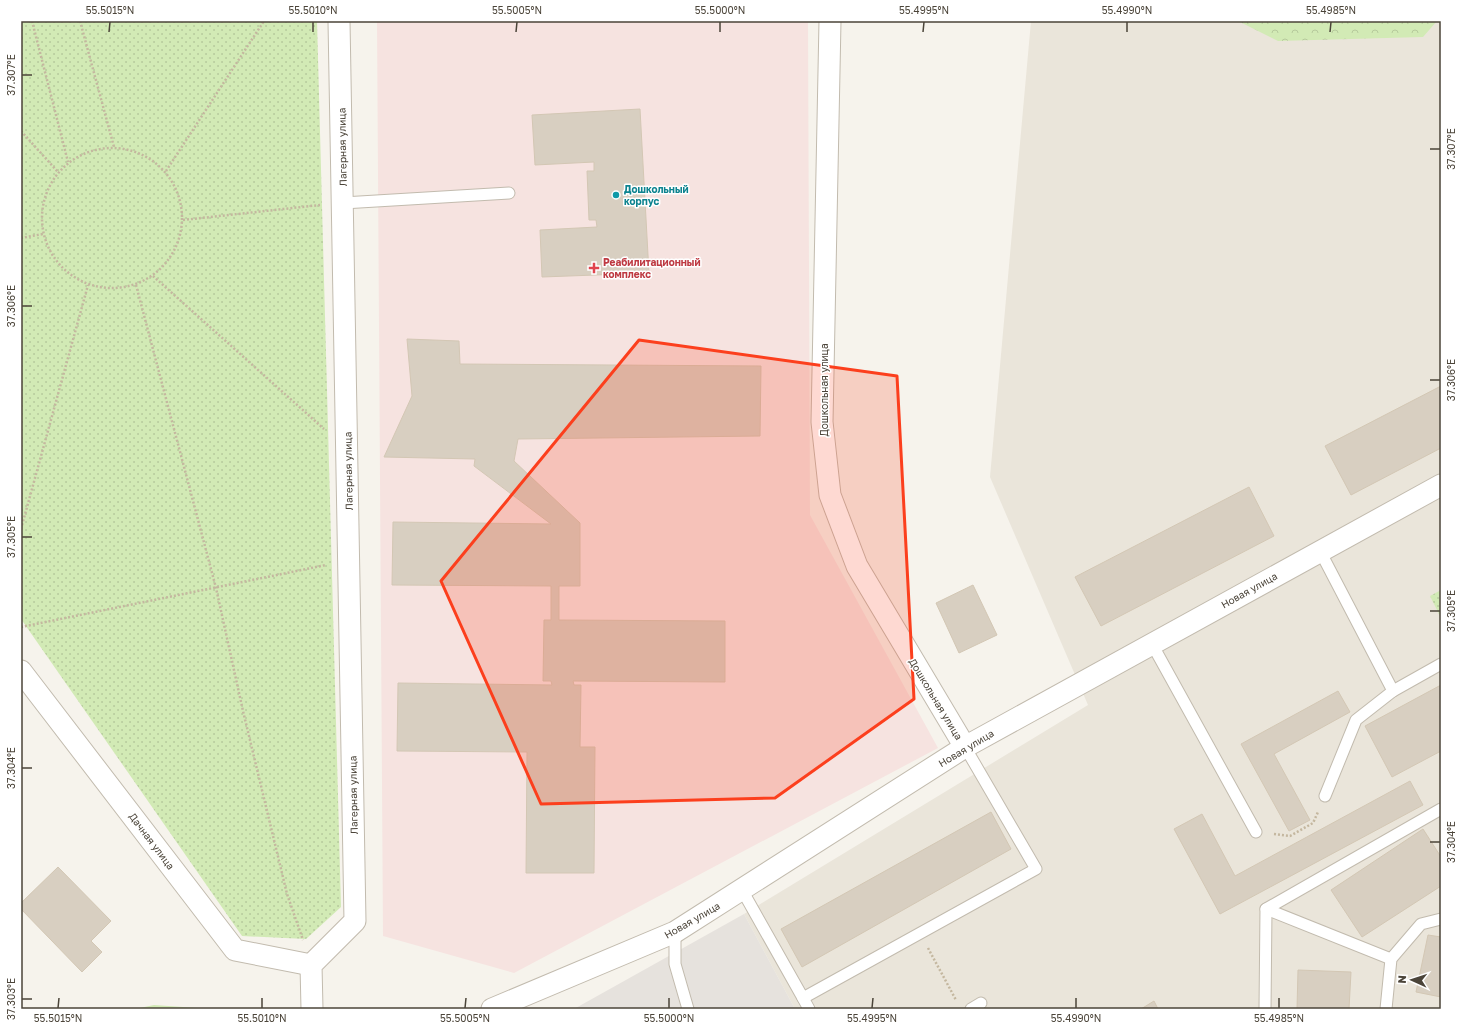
<svg xmlns="http://www.w3.org/2000/svg" width="1462" height="1030" font-family="'Golos Text',sans-serif">
<style>
.residential{fill:#eae5da}
.industrial{fill:#e6e2dd}
.medical{fill:#f6e3e0}
.forest{fill:url(#forest-crowns)}
.park{fill:url(#park-dots)}
.building{fill:#d8cfc1;stroke:#d3c7b4}
.lines{fill:none;stroke-linecap:round;stroke-linejoin:round}
.lane-casing{stroke:#c2bbae;stroke-width:13}
.street-casing{stroke:#c2bbae;stroke-width:23}
.path{stroke:#c4b79f;stroke-width:2.5;stroke-dasharray:2 2;stroke-linecap:butt}
.lane{stroke:#fff;stroke-width:11}
.street{stroke:#fff;stroke-width:21}
.marked{fill:#fc3f1d;fill-opacity:0.2;stroke:#fc3f1d;stroke-width:3;stroke-linejoin:round}
.ticks{fill:none;stroke:#4b4439;stroke-width:1.5}
.culture-dot{fill:#0f9aa8;stroke:#fff;stroke-width:1.5}
.health-dot{fill:#e0444e;stroke:#fff;stroke-width:1.5}
.labels{text-anchor:middle;stroke-width:3;stroke-linejoin:round;paint-order:stroke}
.street-label{font-size:10px;fill:#4b4439;stroke:#fff}
.culture-label{font-size:10px;font-weight:bold;fill:#0d838f;stroke:#fff;text-anchor:start}
.health-label{font-size:10px;font-weight:bold;fill:#be3a42;stroke:#fff;text-anchor:start}
.neatline{fill:none;stroke:#4b4439;stroke-width:1.5}
.ticks-label{font-size:10px;text-anchor:middle;fill:#4b4439}
</style>
<defs>
<pattern id="forest-crowns" width="20" height="18" patternUnits="userSpaceOnUse"><rect width="20" height="18" fill="#d2eab5"/><path d="M2 6a3 3 0 1 1 6 0M12 15a3 3 0 1 1 6 0" fill="none" stroke="#b6ca9c"/></pattern>
<pattern id="park-dots" width="8" height="8" patternUnits="userSpaceOnUse"><rect width="8" height="8" fill="#d2eab5"/><path d="M2 2h.1M6 6h.1" fill="none" stroke="#b6ca9c" stroke-width="1.8" stroke-linecap="round"/></pattern>
</defs>
<rect width="100%" height="100%" fill="#f6f3ec"/>
<!-- residential -->
<polygon class="residential" points="1031,21 1441,21 1441,1009 795,1009 744,914 1088,705 990,477"/>
<!-- industrial -->
<polygon class="industrial" points="744,914 795,1009 574,1009"/>
<!-- medical -->
<polygon class="medical" points="377,21 808,21 810,515 938,748 514,973 383,936"/>
<!-- forest -->
<g class="forest">
<polygon points="1238,21 1437,21 1423,37 1278,41"/>
<polygon points="154,1005 212,1009 135,1009"/>
</g>
<!-- park -->
<g class="park">
<polygon points="21,21 317,21 341,907 306,939 242,936 21,619"/>
<polygon points="1441,590 1441,618 1430,596"/>
</g>
<!-- building -->
<g class="building">
<polygon points="640,109 649,273 542,277 540,230 597,227 596,220 589,220 587,171 594,171 594,162 535,165 532,115"/>
<polygon points="407,339 459,341 460,364 761,366 760,436 518,439 514,461 580,523 580,586 559,586 559,620 725,621 725,682 573,681 574,685 581,685 580,747 595,747 594,873 526,873 527,752 397,751 398,683 552,685 551,681 543,681 544,620 551,620 551,586 392,585 393,522 551,524 474,466 475,459 384,457 412,396"/>
<polygon points="1441,386 1441,448 1351,495 1325,446"/>
<polygon points="1249,487 1274,536 1101,626 1075,577"/>
<polygon points="973,585 997,635 959,653 936,603"/>
<polygon points="1441,685 1441,751 1392,777 1365,726"/>
<polygon points="1338,691 1350,712 1274,754 1310,820 1289,831 1241,744"/>
<polygon points="1410,781 1423,805 1220,914 1174,829 1202,814 1235,876"/>
<polygon points="991,812 1011,849 802,967 781,929"/>
<polygon points="1423,829 1441,857 1441,886 1362,937 1331,890"/>
<polygon points="58,867 111,921 91,941 102,952 82,972 21,909 21,903"/>
<polygon points="1428,935 1441,937 1441,997 1416,992"/>
<polygon points="1298,970 1351,972 1349,1009 1297,1009"/>
<polygon points="1154,1001 1158,1009 1141,1009"/>
</g>
<g class="lines">
<defs>
<g id="lane">
<polyline points="343,203 509,193"/>
<polyline points="1320,551 1393,691 1441,664"/>
<polyline points="1152,644 1256,832"/>
<polyline points="1325,796 1356,720 1393,691"/>
<polyline points="742,890 803,998 1036,869 965,747"/>
<polyline points="1266,909 1391,959"/>
<polyline points="675,932 675,964 688,1009"/>
<polyline points="803,998 809,1009"/>
<polyline points="971,1009 981,1003"/>
<polyline points="1265,1009 1266,909 1441,809"/>
<polyline points="1386,1009 1391,959 1421,924 1441,919"/>
</g>
<g id="street">
<polyline points="830,21 822,422 830,495 857,566 965,747"/>
<polyline points="21,671 235,950 311,965"/>
<polyline points="312,1009 311,965 355,921 339,21"/>
<polyline points="492,1009 675,932 965,747 1441,485"/>
</g>
</defs>
<!-- lane casing -->
<use href="#lane" class="lane-casing"/>
<!-- street casing -->
<use href="#street" class="street-casing"/>
<!-- path -->
<g class="path">
<polyline points="32,21 68,162"/>
<polyline points="80,21 114,147"/>
<polyline points="21,131 58,172"/>
<circle cx="112" cy="218" r="70"/>
<polyline points="166,171 264,21"/>
<polyline points="183,220 320,205"/>
<polyline points="21,238 43,234"/>
<polyline points="153,276 324,429"/>
<polyline points="136,285 216,588 243,711 287,894 303,940"/>
<polyline points="21,529 88,285"/>
<polyline points="21,627 326,565"/>
<polyline points="1274,834 1290,836 1313,823 1318,812"/>
<polyline points="928,948 956,1000"/>
</g>
<!-- lane -->
<use href="#lane" class="lane"/>
<!-- street -->
<use href="#street" class="street"/>
</g>
<!-- marked area -->
<path class="marked" d="M639,340L897,376L914,699L775,798L541,804L441,581Z"/>
<!-- ticks -->
<path class="ticks" d="M109,32L110,22M313,32V22M516,32L517,22M720,32V22M923,32L924,22M1127,32V22M1330,32L1331,22M22,75H32M1430,149H1440M22,306H32M1430,380H1440M22,537H32M1430,611H1440M22,768H32M1430,842H1440M22,999H32M58,1008L59,998M262,1008V998M465,1008L466,998M669,1008V998M872,1008L873,998M1076,1008V998M1279,1008V998"/>
<!-- markers -->
<circle class="culture-dot" cx="616" cy="195" r="4"/>
<path class="health-dot" d="M592 262h4v4h4v4h-4v4h-4v-4h-4v-4h4z"/>
<g class="labels">
<!-- street labels -->
<g class="street-label">
<text transform="translate(342 147) rotate(-91)" y="4">Лагерная улица</text>
<text transform="translate(824 390) rotate(-90)" y="4">Дошкольная улица</text>
<text transform="translate(348 471) rotate(-91)" y="4">Лагерная улица</text>
<text transform="translate(1249 590) rotate(-29)" y="4">Новая улица</text>
<text transform="translate(936 699) rotate(59)" y="4">Дошкольная улица</text>
<text transform="translate(966 748) rotate(-31)" y="4">Новая улица</text>
<text transform="translate(353 795) rotate(-91)" y="4">Лагерная улица</text>
<text transform="translate(152 841) rotate(53)" y="4">Дачная улица</text>
<text transform="translate(692 920) rotate(-30)" y="4">Новая улица</text>
</g>
<!-- culture labels -->
<g class="culture-label">
<text x="624" y="193">Дошкольный<tspan x="624" dy="12">корпус</tspan></text>
</g>
<!-- health labels -->
<g class="health-label">
<text x="603" y="266">Реабилитационный<tspan x="603" dy="12">комплекс</tspan></text>
</g>
</g>
<!-- border -->
<rect width="1462" height="1030" fill="none" stroke="#ffffff" stroke-width="44"/>
<!-- north arrow -->
<g transform="translate(1412 980) rotate(273)" stroke="#ffffff" stroke-width="3" paint-order="stroke">
<path d="M0-3L7 15L0 10L-7 15Z" fill="#4b4439"/>
<text y="-6" font-size="11" font-weight="bold" text-anchor="middle" fill="#4b4439">N</text>
</g>
<rect x="22" y="22" width="1418" height="986" class="neatline"/>
<g class="ticks-label">
<text x="110" y="14">55.5015°N</text>
<text x="313" y="14">55.5010°N</text>
<text x="517" y="14">55.5005°N</text>
<text x="720" y="14">55.5000°N</text>
<text x="924" y="14">55.4995°N</text>
<text x="1127" y="14">55.4990°N</text>
<text x="1331" y="14">55.4985°N</text>
<text transform="translate(11 75) rotate(-90)" y="4">37.307°E</text>
<text transform="translate(1451 149) rotate(-90)" y="4">37.307°E</text>
<text transform="translate(11 306) rotate(-90)" y="4">37.306°E</text>
<text transform="translate(1451 380) rotate(-90)" y="4">37.306°E</text>
<text transform="translate(11 537) rotate(-90)" y="4">37.305°E</text>
<text transform="translate(1451 611) rotate(-90)" y="4">37.305°E</text>
<text transform="translate(11 768) rotate(-90)" y="4">37.304°E</text>
<text transform="translate(1451 842) rotate(-90)" y="4">37.304°E</text>
<text transform="translate(11 999) rotate(-90)" y="4">37.303°E</text>
<text x="58" y="1022">55.5015°N</text>
<text x="262" y="1022">55.5010°N</text>
<text x="465" y="1022">55.5005°N</text>
<text x="669" y="1022">55.5000°N</text>
<text x="872" y="1022">55.4995°N</text>
<text x="1076" y="1022">55.4990°N</text>
<text x="1279" y="1022">55.4985°N</text>
</g>
</svg>
